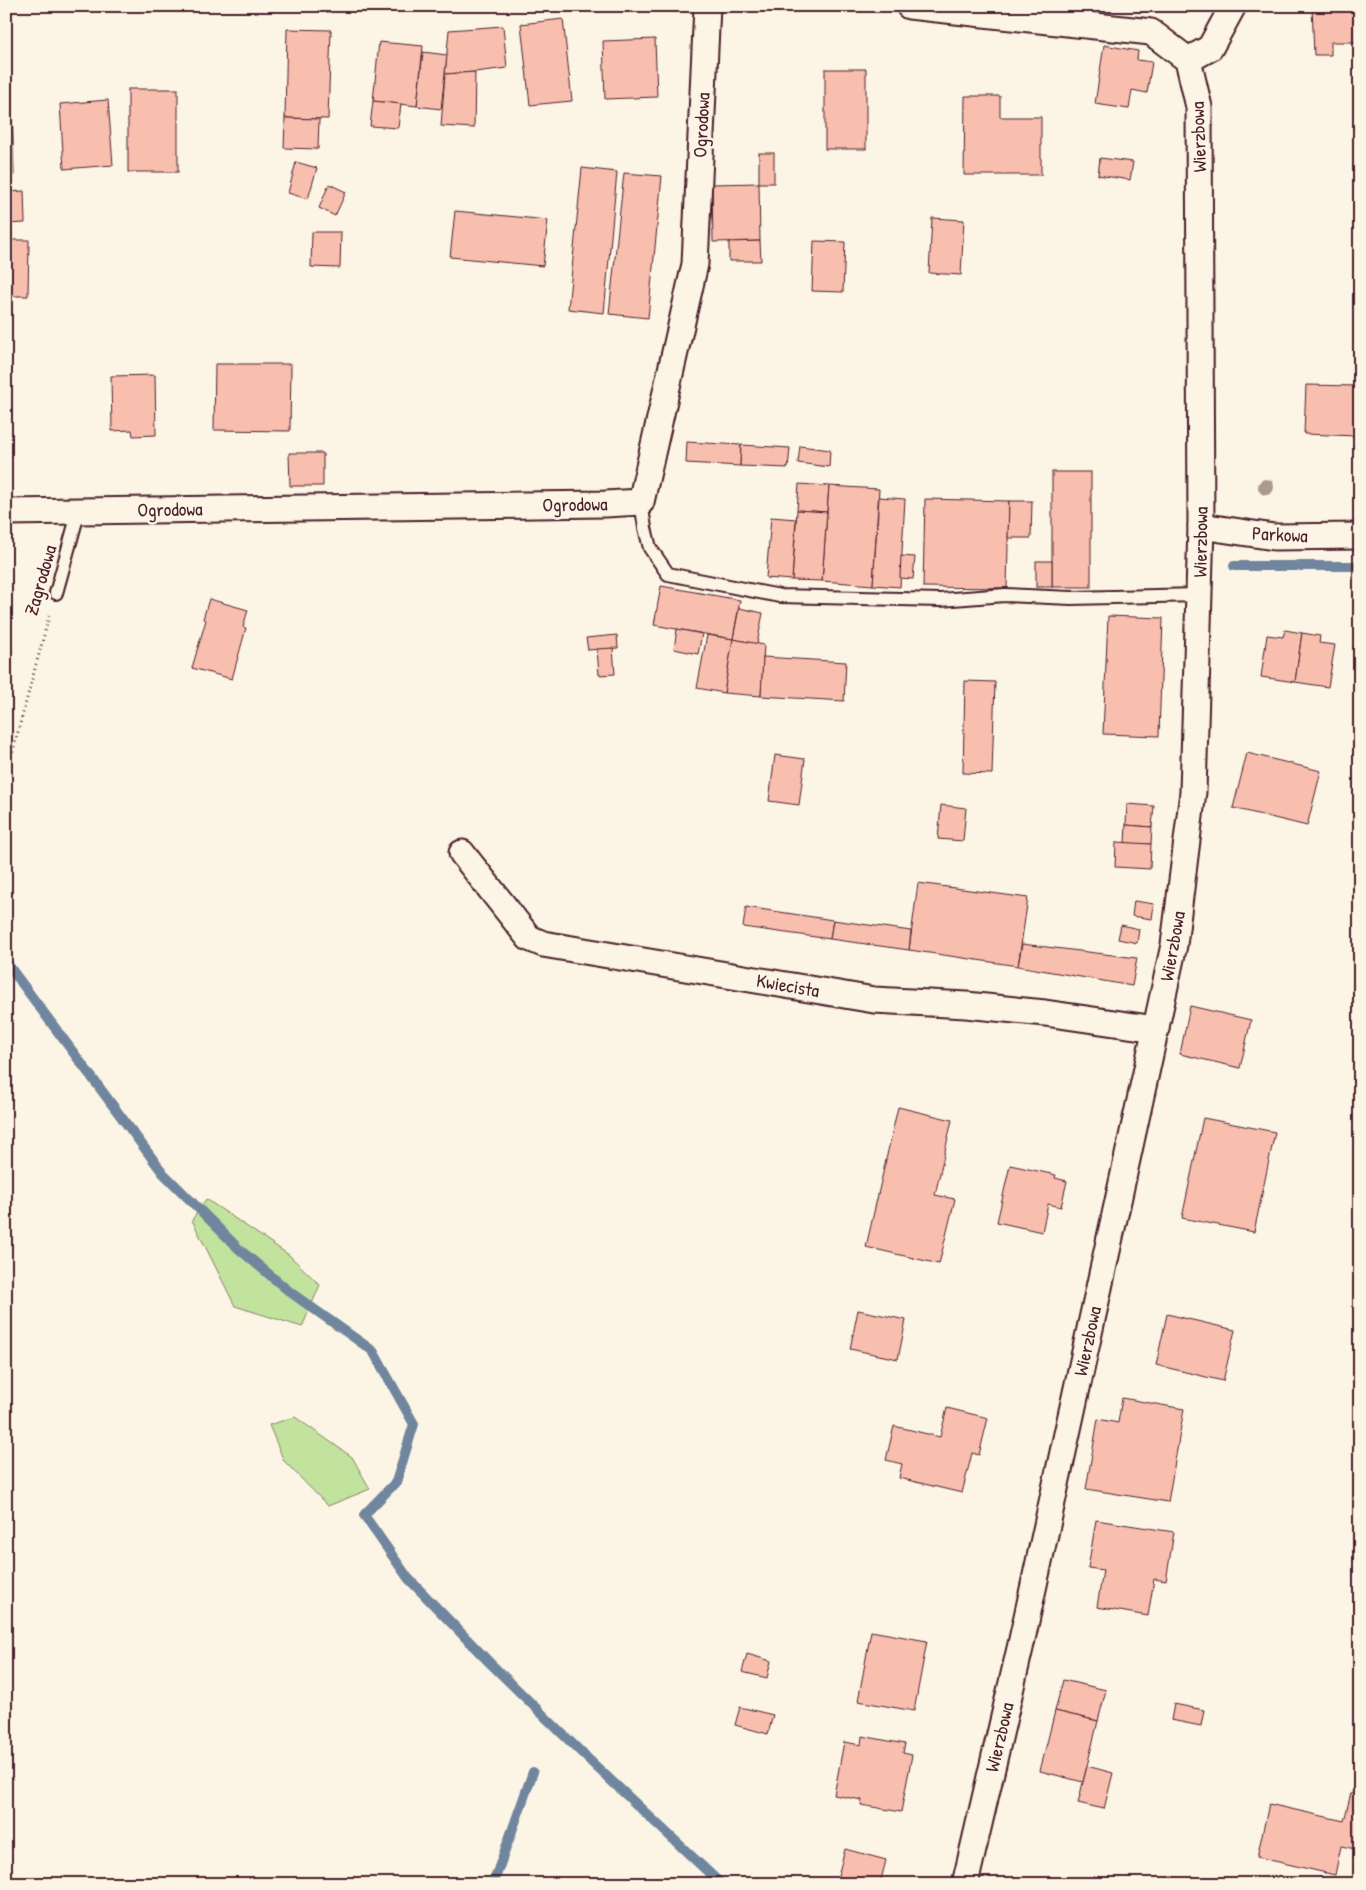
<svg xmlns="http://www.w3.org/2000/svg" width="1366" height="1890" font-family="'Patrick Hand',sans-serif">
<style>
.green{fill:#c2e39d;stroke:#868164}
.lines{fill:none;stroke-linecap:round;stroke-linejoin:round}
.stream{stroke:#70869e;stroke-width:10}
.building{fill:#f8bfaf;stroke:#4a1f2b}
.lane-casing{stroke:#4a1f2b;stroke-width:16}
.street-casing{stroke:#4a1f2b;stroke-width:29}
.path{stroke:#4a1f2b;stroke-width:3;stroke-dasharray:1 4;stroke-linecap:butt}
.lane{stroke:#fcf5e5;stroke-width:12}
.street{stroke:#fcf5e5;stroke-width:25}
.tree{fill:#ab9a8f}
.labels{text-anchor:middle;stroke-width:5;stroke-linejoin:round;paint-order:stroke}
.street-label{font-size:19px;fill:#4a1f2b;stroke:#fcf5e5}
</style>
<rect width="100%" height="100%" fill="#fcf5e5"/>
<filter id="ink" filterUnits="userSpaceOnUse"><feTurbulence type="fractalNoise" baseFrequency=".02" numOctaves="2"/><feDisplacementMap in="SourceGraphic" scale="10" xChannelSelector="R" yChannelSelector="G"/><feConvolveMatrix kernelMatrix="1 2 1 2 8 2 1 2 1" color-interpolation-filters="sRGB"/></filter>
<g filter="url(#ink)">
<!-- green -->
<g class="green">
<polygon points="206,1199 289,1255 320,1285 302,1327 235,1306 192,1220"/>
<polygon points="295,1417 352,1457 370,1489 328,1506 284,1461 269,1425"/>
</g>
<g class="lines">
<!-- stream -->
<g class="stream">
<polyline points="1234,566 1360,566"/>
<polyline points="6,962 163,1173 239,1249 290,1292 373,1351 414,1424 396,1482 364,1515 408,1578 489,1662 585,1756 721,1884"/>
<polyline points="493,1884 533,1772"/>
</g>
</g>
<!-- building -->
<g class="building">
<polygon points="1312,6 1357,6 1357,42 1331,42 1331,55 1314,55"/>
<polygon points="563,19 572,101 530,105 521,24"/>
<polygon points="503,26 507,68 475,72 445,74 449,30"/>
<polygon points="287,29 331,30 328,119 285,118"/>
<polygon points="6,36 9,36 13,139 6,139"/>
<polygon points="655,39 657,97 605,99 603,41"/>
<polygon points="379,42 423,46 417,106 373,101"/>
<polygon points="1104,45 1138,51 1137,60 1152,62 1147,93 1132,90 1129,109 1095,104"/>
<polygon points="423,52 447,55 441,109 417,106"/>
<rect x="825" y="69" width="41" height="80"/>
<polygon points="475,72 474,128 441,126 445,74"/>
<rect x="128" y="89" width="50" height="83"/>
<polygon points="965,96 1000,96 1000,117 1041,117 1041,175 964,175"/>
<polygon points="108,100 113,165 64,169 60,104"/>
<polygon points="373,101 401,104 398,128 370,126"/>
<polygon points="285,118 319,119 318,149 284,148"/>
<polygon points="6,139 13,139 14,175 6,176"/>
<rect x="759" y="153" width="15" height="30"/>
<polygon points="1100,158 1133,162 1130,180 1098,175"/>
<polygon points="296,162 317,168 308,199 288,193"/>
<polygon points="582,168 617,172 604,313 568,309"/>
<polygon points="624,173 662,176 648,318 609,314"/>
<polygon points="759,183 760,241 713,242 712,184"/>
<polygon points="329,184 346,192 335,216 319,208"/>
<polygon points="24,191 25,223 6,224 6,192"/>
<polygon points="455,211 548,220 543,266 450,257"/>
<polygon points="932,218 964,220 961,275 929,273"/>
<polygon points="312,232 341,232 340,268 311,267"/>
<polygon points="6,240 29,240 28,296 6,296"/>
<polygon points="760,241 761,261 729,261 729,242"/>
<polygon points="814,241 845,242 843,292 812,291"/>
<polygon points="215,364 291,364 290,431 214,430"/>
<polygon points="155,375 156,435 133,436 132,430 112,431 111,376"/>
<polygon points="1306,385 1358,386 1357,436 1304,434"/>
<polygon points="687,442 741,445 740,466 686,463"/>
<polygon points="741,445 790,448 788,468 740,466"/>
<polygon points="800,446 830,450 829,467 798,463"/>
<polygon points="289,453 323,453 323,486 290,486"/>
<rect x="1052" y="472" width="39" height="115"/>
<polygon points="799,484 829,486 827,512 797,510"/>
<polygon points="829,486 879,489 873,585 822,581"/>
<polygon points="879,497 905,499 900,587 873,585"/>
<polygon points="925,499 1009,501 1007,588 923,587"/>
<polygon points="1009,501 1032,501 1031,538 1008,538"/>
<polygon points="797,510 827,512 822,581 792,580"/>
<polygon points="771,517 796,519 792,580 766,578"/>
<polygon points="901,556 915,557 913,579 900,578"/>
<rect x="1036" y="561" width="16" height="26"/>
<polygon points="661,586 740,600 733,639 654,625"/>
<polygon points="209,599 248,610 243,627 246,628 232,679 192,668 206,620 203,619"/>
<polygon points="739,608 763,613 757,644 733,639"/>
<polygon points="1108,616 1163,618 1159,736 1103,734"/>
<polygon points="677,629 702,634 698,654 674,649"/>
<polygon points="1285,630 1302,633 1295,682 1261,677 1267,635 1283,637"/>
<polygon points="1302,633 1320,636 1319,643 1335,645 1328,687 1295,682"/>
<polygon points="617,635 618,648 588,650 586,638"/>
<polygon points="707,635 733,639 724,693 697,688"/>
<polygon points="733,639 764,645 761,696 724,693"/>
<polygon points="613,648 615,674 599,675 597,649"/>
<polygon points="763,657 846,662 844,701 761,696"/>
<polygon points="965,681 995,682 992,774 963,773"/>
<polygon points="1247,753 1321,771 1307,826 1233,808"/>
<polygon points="775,755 805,759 799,805 769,801"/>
<polygon points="1127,804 1154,806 1152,827 1126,825"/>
<polygon points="941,805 966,808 963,841 938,839"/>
<polygon points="1126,825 1152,827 1151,844 1125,843"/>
<polygon points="1116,842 1151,844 1150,869 1115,867"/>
<polygon points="918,883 1028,898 1018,966 909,950"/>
<polygon points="1134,901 1154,904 1152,919 1132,916"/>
<polygon points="746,907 833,920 830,939 743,927"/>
<polygon points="833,920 911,931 909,950 830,939"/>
<polygon points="1121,925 1139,929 1137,943 1118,939"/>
<polygon points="1022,944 1137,958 1132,986 1018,966"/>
<polygon points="1190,1006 1251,1020 1240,1068 1180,1054"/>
<polygon points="898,1107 952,1120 935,1195 955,1199 939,1264 866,1247"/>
<polygon points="1203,1118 1275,1132 1254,1232 1182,1218"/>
<polygon points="1010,1165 1056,1175 1055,1178 1067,1181 1061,1207 1048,1204 1042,1232 997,1222"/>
<polygon points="858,1310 906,1320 898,1359 850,1349"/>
<polygon points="1167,1314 1235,1330 1223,1381 1156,1365"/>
<polygon points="1122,1398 1184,1409 1168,1502 1086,1489 1098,1419 1118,1423"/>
<polygon points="947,1408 988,1418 979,1455 972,1453 962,1493 899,1478 902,1464 886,1460 894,1426 940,1437"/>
<polygon points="1096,1520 1174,1532 1166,1581 1154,1579 1148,1616 1097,1607 1103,1570 1088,1568"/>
<polygon points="871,1631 927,1641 914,1711 858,1701"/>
<polygon points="747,1654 771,1661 767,1678 742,1672"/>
<polygon points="1063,1680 1106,1690 1098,1721 1055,1711"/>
<polygon points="1174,1704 1204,1710 1201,1726 1171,1720"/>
<polygon points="740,1707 773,1715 768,1734 735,1725"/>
<polygon points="1055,1711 1098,1721 1083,1782 1040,1771"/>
<polygon points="862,1736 905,1744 903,1753 912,1755 901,1812 861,1805 862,1800 834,1795 844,1742 861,1745"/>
<polygon points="1087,1766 1113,1773 1104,1809 1078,1803"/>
<polygon points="1351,1793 1360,1795 1360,1850 1341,1846 1335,1875 1257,1857 1269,1804 1344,1821"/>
<polygon points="845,1849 886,1860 880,1884 836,1884"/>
</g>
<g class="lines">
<defs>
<g id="lane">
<polyline points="641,502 645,528 650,548 668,574 780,596 940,600 1005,595 1071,598 1199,595"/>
<polyline points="56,593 79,510"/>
</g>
<g id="street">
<polyline points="909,6 1151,32 1188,60"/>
<polyline points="1188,60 1210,48 1233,6"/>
<polyline points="6,512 605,504 641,502 695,264 707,6"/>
<polyline points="1201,526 1274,537 1360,536"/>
<polyline points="462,853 529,938 543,944 874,1000 966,1005 1045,1013 1156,1029"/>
<polyline points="965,1884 1021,1644 1174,945 1193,792 1201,526 1199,107 1188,60"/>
</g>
</defs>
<!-- lane casing -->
<use href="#lane" class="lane-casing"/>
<!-- street casing -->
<use href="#street" class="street-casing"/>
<!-- path -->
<polyline class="path" points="6,776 50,613"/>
<!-- lane -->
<use href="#lane" class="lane"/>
<!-- street -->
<use href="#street" class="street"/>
</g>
<!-- trees -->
<circle class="tree" cx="1266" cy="487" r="8"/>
</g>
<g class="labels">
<!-- street labels -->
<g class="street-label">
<text transform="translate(701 125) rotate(-87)" y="7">Ogrodowa</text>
<text transform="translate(1198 137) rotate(-92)" y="7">Wierzbowa</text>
<text transform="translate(575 504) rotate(-1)" y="7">Ogrodowa</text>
<text transform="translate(170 509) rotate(-1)" y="7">Ogrodowa</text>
<text transform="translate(1280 534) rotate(3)" y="7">Parkowa</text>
<text transform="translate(1200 542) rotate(-89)" y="7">Wierzbowa</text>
<text transform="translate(40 580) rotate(-74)" y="7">Zagrodowa</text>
<text transform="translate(1172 946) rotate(-80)" y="7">Wierzbowa</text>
<text transform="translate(788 985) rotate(10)" y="7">Kwiecista</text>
<text transform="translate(1087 1341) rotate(-78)" y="7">Wierzbowa</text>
<text transform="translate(999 1737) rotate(-77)" y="7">Wierzbowa</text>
</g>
</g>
<!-- margin -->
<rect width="1366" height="1890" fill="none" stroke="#fcf5e5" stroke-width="25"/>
<rect x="12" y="12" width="1341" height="1865" fill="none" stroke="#4a1f2b" stroke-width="2" filter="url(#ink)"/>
</svg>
